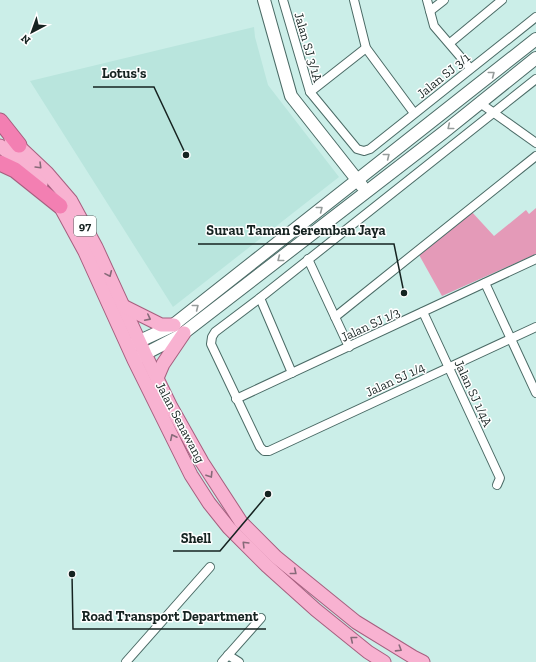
<svg xmlns="http://www.w3.org/2000/svg" width="536" height="662" font-family="'Zilla Slab',serif">
<style>
.built{fill:#b9e5dd}
.green{fill:#e49ab8}
.lines{fill:none;stroke-linecap:round;stroke-linejoin:round}
.street-casing{stroke:#4b6b66;stroke-width:10}
.secondary-casing{stroke:#4b6b66;stroke-width:14}
.primary-casing{stroke:#a65f7f;stroke-width:15}
.highway-casing{stroke:#a65f7f;stroke-width:17}
.street{stroke:#fff;stroke-width:8}
.secondary{stroke:#fff;stroke-width:12}
.primary{stroke:#f8b2d1;stroke-width:13}
.highway{stroke:#f37fb2;stroke-width:15}
.oneway{stroke:#969c9b}
.oneway2{stroke:#876a79}
.labels{text-anchor:middle;stroke-width:3;stroke-linejoin:round;paint-order:stroke}
.shield{fill:#fff;stroke:#5c6564;stroke-width:1}
.shield-label{font-size:12px;font-weight:bold;fill:#162321}
.street-label{font-size:13px;fill:#162321;stroke:#fff}
.leader{fill:none;stroke:#162321;stroke-width:1.5}
.callout-dot{fill:#162321;stroke:#fff;stroke-width:1.5}
.callout-label{font-size:14px;text-anchor:middle;font-weight:bold;fill:#162321;stroke:#fff;stroke-width:3;stroke-linejoin:round;paint-order:stroke}
</style>
<rect width="100%" height="100%" fill="#cbeee8"/>
<!-- built -->
<polygon class="built" points="254,27 255,37 268,85 339,177 173,307 30,81"/>
<!-- green -->
<polygon class="green" points="536,208 536,254 442,296 418,253 471,211 494,236 526,210 529,214"/>
<g class="lines">
<defs>
<g id="street">
<polyline points="283,0 310,92 357,149 364,151 370,149 536,17"/>
<polyline points="354,0 366,48 414,113"/>
<polyline points="427,0 434,26 470,68"/>
<polyline points="430,11 444,0"/>
<polyline points="450,43 502,0"/>
<polyline points="536,79 260,298 215,332 212,337 211,344 260,447 264,451 269,451 536,327"/>
<polyline points="310,92 366,48"/>
<polyline points="480,103 536,143"/>
<polyline points="308,259 349,347"/>
<polyline points="485,283 536,393"/>
<polyline points="260,298 292,373"/>
<polyline points="423,312 500,478 497,485"/>
<polyline points="335,317 536,156"/>
<polyline points="236,399 536,259"/>
<polyline points="228,655 239,662"/>
<polyline points="126,662 210,567"/>
<polyline points="222,662 261,618"/>
</g>
<g id="secondary">
<polyline points="264,0 291,96 362,186"/>
<polyline points="131,345 172,326 536,39"/>
<polyline points="137,358 181,335 444,132 536,58"/>
</g>
<g id="primary">
<polyline points="11,139 47,173 71,201 96,247 145,354 171,407 202,462 241,522 276,557 356,622 413,657 423,662"/>
<polyline points="0,146 13,156 41,184"/>
<polyline points="53,199 60,206 85,252 134,360 191,475 209,503 229,528 267,566 316,610 368,652 384,662"/>
<polyline points="123,306 161,325 174,325"/>
<polyline points="157,378 163,364 184,333"/>
</g>
<g id="highway">
<polyline points="0,121 19,145"/>
<polyline points="0,163 15,170 60,206"/>
</g>
</defs>
<!-- street casing -->
<use href="#street" class="street-casing"/>
<!-- secondary casing -->
<use href="#secondary" class="secondary-casing"/>
<!-- primary casing -->
<use href="#primary" class="primary-casing"/>
<!-- highway casing -->
<use href="#highway" class="highway-casing"/>
<!-- street -->
<use href="#street" class="street"/>
<!-- secondary -->
<use href="#secondary" class="secondary"/>
<!-- primary -->
<use href="#primary" class="primary"/>
<!-- highway -->
<use href="#highway" class="highway"/>
</g>
<!-- one-way arrows -->
<defs><path id="oneway-chevron" d="M-2-3.5L2.5 0L-2 3.5" fill="none" stroke-width="1.6" stroke-linecap="round" stroke-linejoin="round"/></defs>
<g class="oneway">
<use href="#oneway-chevron" transform="translate(492 74) rotate(-38)"/>
<use href="#oneway-chevron" transform="translate(450 127) rotate(141)"/>
<use href="#oneway-chevron" transform="translate(387 156) rotate(-38)"/>
<use href="#oneway-chevron" transform="translate(320 209) rotate(-38)"/>
<use href="#oneway-chevron" transform="translate(280 259) rotate(142)"/>
<use href="#oneway-chevron" transform="translate(196 307) rotate(-38)"/>
</g>
<g class="oneway2">
<use href="#oneway-chevron" transform="translate(39 166) rotate(45)"/>
<use href="#oneway-chevron" transform="translate(109 274) rotate(66)"/>
<use href="#oneway-chevron" transform="translate(148 318) rotate(27)"/>
<use href="#oneway-chevron" transform="translate(173 437) rotate(-116)"/>
<use href="#oneway-chevron" transform="translate(210 475) rotate(58)"/>
<use href="#oneway-chevron" transform="translate(245 544) rotate(-135)"/>
<use href="#oneway-chevron" transform="translate(294 572) rotate(39)"/>
<use href="#oneway-chevron" transform="translate(353 639) rotate(-141)"/>
<use href="#oneway-chevron" transform="translate(399 649) rotate(32)"/>
</g>
<g class="labels">
<!-- shield labels -->
<rect class="shield" x="74" y="216" width="22" height="20" rx="3"/>
<g class="shield-label">
<text x="85" y="230">97</text>
</g>
<!-- street labels -->
<g class="street-label">
<text transform="translate(309 47) rotate(74)" y="5">Jalan SJ 3/1A</text>
<text transform="translate(443 75) rotate(-39)" y="5">Jalan SJ 3/1</text>
<text transform="translate(370 324) rotate(-25)" y="5">Jalan SJ 1/3</text>
<text transform="translate(395 379) rotate(-25)" y="5">Jalan SJ 1/4</text>
<text transform="translate(474 393) rotate(65)" y="5">Jalan SJ 1/4A</text>
<text transform="translate(181 422) rotate(62)" y="5">Jalan Senawang</text>
</g>
</g>
<!-- callouts -->
<path class="leader" d="M186 155L154 87H93M404 293L394 244H198M268 494L220 551H173M72 574L73 629H266"/>
<g class="callout-dot">
<circle cx="186" cy="155" r="4"/>
<circle cx="404" cy="293" r="4"/>
<circle cx="268" cy="494" r="4"/>
<circle cx="72" cy="574" r="4"/>
</g>
<g class="callout-label">
<text x="124" y="78">Lotus's</text>
<text x="296" y="235">Surau Taman Seremban Jaya</text>
<text x="196" y="543">Shell</text>
<text x="170" y="621">Road Transport Department</text>
</g>
<!-- north arrow -->
<g transform="translate(32 32) rotate(221)" stroke="#ffffff" stroke-width="3" paint-order="stroke">
<path d="M0-3L7 15L0 10L-7 15Z" fill="#162321"/>
<text y="-6" font-size="11" font-weight="bold" text-anchor="middle" fill="#162321">N</text>
</g>
</svg>
